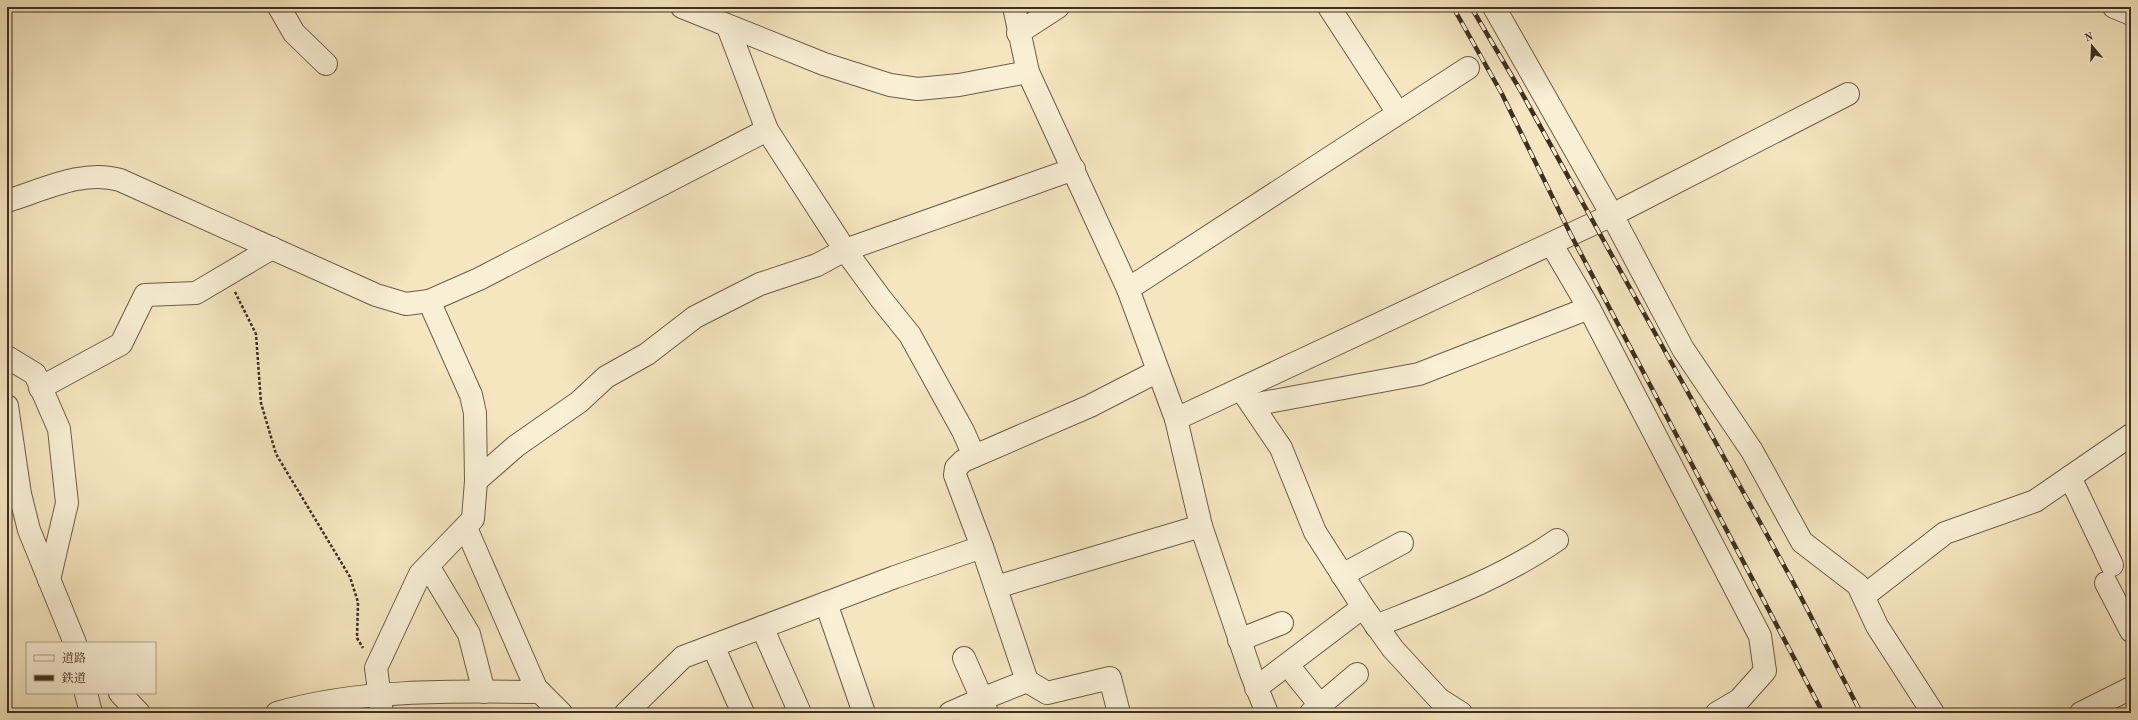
<svg xmlns="http://www.w3.org/2000/svg" width="2138" height="720" font-family="'Old Standard TT','Noto Serif JP',serif">
<style>
.lines{fill:none;stroke-linecap:round;stroke-linejoin:round}
.minor-casing{stroke:#6b5d4a;stroke-width:24}
.path{stroke:#3d2f23;stroke-width:2.5;stroke-dasharray:3 2;stroke-linecap:butt}
.minor{stroke:#f8efd5;stroke-width:22}
.rail-casing{stroke:#3d2f23;stroke-width:4.5}
.rail{stroke:#f8efd5;stroke-width:3;stroke-dasharray:9;stroke-linecap:butt}
</style>
<rect width="100%" height="100%" fill="#f5e6bf"/>
<filter id="stains"><feTurbulence type="fractalNoise" baseFrequency=".005" numOctaves="4"/><feColorMatrix values="0 0 0 0 .2 0 0 0 0 .09 0 0 0 0 .02 0 0 0 .5 -.17"/></filter>
<radialGradient id="worn" r=".72"><stop offset=".6" stop-color="#630" stop-opacity="0"/><stop offset="1" stop-color="#630" stop-opacity=".3"/></radialGradient>
<g class="lines">
<defs>
<g id="minor">
<polyline points="279,7 294,33 326,64"/>
<polyline points="682,7 824,64 890,85 918,89 959,85 1028,72"/>
<polyline points="1014,7 1028,72 1128,289 1176,419 1201,526 1251,673 1267,713"/>
<polyline points="1329,7 1398,113"/>
<polyline points="1494,7 1612,215 1683,349 1752,451 1802,542 1858,585 1877,626 1933,713"/>
<polyline points="2114,7 2131,14"/>
<polyline points="728,27 767,130 845,250 881,299 910,335 963,431 974,456"/>
<polyline points="1018,33 1058,7"/>
<path d="M7,201C43,190 83,169 120,180L376,295L406,304L429,301L479,279L767,130"/>
<polyline points="1552,245 1589,308 1760,636 1765,671 1739,700 1717,713"/>
<polyline points="1128,289 1468,68"/>
<polyline points="7,357 35,374 59,429 67,503 49,580"/>
<polyline points="40,388 121,344 145,295 196,293 272,248"/>
<polyline points="1241,389 1281,448 1315,532 1363,607 1393,649 1439,699 1461,713"/>
<polyline points="1252,405 1419,374 1589,308"/>
<polyline points="7,406 20,494 29,530 75,643"/>
<polyline points="1176,419 1612,215 1848,94"/>
<polyline points="2070,477 2112,565"/>
<polyline points="476,481 516,446 579,402 606,377 647,354 695,317 760,284 817,265 845,250 1074,169"/>
<polyline points="466,528 536,688 561,713"/>
<polyline points="428,566 469,634 484,692"/>
<polyline points="1342,575 1402,543"/>
<polyline points="2106,583 2131,631"/>
<polyline points="996,587 1201,526"/>
<polyline points="1864,596 1945,533 2035,501 2131,435"/>
<polyline points="826,603 864,713"/>
<path d="M1376,626C1439,601 1502,578 1557,540"/>
<polyline points="762,627 800,713"/>
<polyline points="1239,640 1282,623"/>
<polyline points="713,646 743,713"/>
<polyline points="1295,674 1320,705"/>
<polyline points="1027,681 1047,693 1110,678 1119,713"/>
<polyline points="1256,688 1363,607"/>
<polyline points="86,693 91,713"/>
<polyline points="120,693 139,713"/>
<path d="M277,713C358,689 456,691 540,692"/>
<polyline points="382,713 376,668 420,574 473,519 476,481 475,413 471,395 429,301"/>
<polyline points="626,713 683,657 895,577 982,547"/>
<polyline points="950,713 982,699 964,658"/>
<polyline points="987,713 982,699 1027,681 982,547 955,475 956,468 963,461 1090,406 1158,371"/>
<polyline points="1311,713 1357,674"/>
<polyline points="2081,713 2131,688"/>
</g>
</defs>
<!-- minor casing -->
<use href="#minor" class="minor-casing"/>
<!-- path -->
<polyline class="path" points="235,292 256,334 261,403 276,454 350,577 358,602 357,638 363,648"/>
<!-- minor -->
<use href="#minor" class="minor"/>
<defs>
<g id="rail">
<polyline points="1453,7 1502,94 1571,235 1823,713"/>
<polyline points="1471,7 1519,88 1792,580 1861,713"/>
</g>
</defs>
<!-- rail casing -->
<use href="#rail" class="rail-casing"/>
<!-- rail -->
<use href="#rail" class="rail"/>
</g>
<!-- margin -->
<rect width="2138" height="720" fill="none" stroke="#f5e6bf" stroke-width="24"/>
<rect x="8" y="8" width="2122" height="704" fill="none" stroke="#3d2f23" stroke-width="2"/>
<rect x="12" y="12" width="2114" height="696" fill="none" stroke="#3d2f23"/>
<!-- legend -->
<rect x="26" y="642" width="130" height="52" fill="#f8efd5" stroke="#ada28e"/>
<rect x="34" y="655" width="20" height="6" fill="#f8efd5" stroke="#ada28e"/>
<text x="62" y="662" font-size="12" fill="#3d2f23">道路</text>
<rect x="34" y="675" width="20" height="6" fill="#3d2f23" stroke="#ada28e"/>
<text x="62" y="682" font-size="12" fill="#3d2f23">鉄道</text>
<!-- north arrow -->
<g transform="translate(2092 46) rotate(341)" stroke="#f8efd5" stroke-width="3" paint-order="stroke">
<path d="M0-3L7 15L0 10L-7 15Z" fill="#3d2f23"/>
<text y="-6" font-size="11" font-weight="bold" text-anchor="middle" fill="#3d2f23">N</text>
</g>
<rect width="100%" height="100%" filter="url(#stains)"/>
<rect width="100%" height="100%" fill="url(#worn)"/>
</svg>
